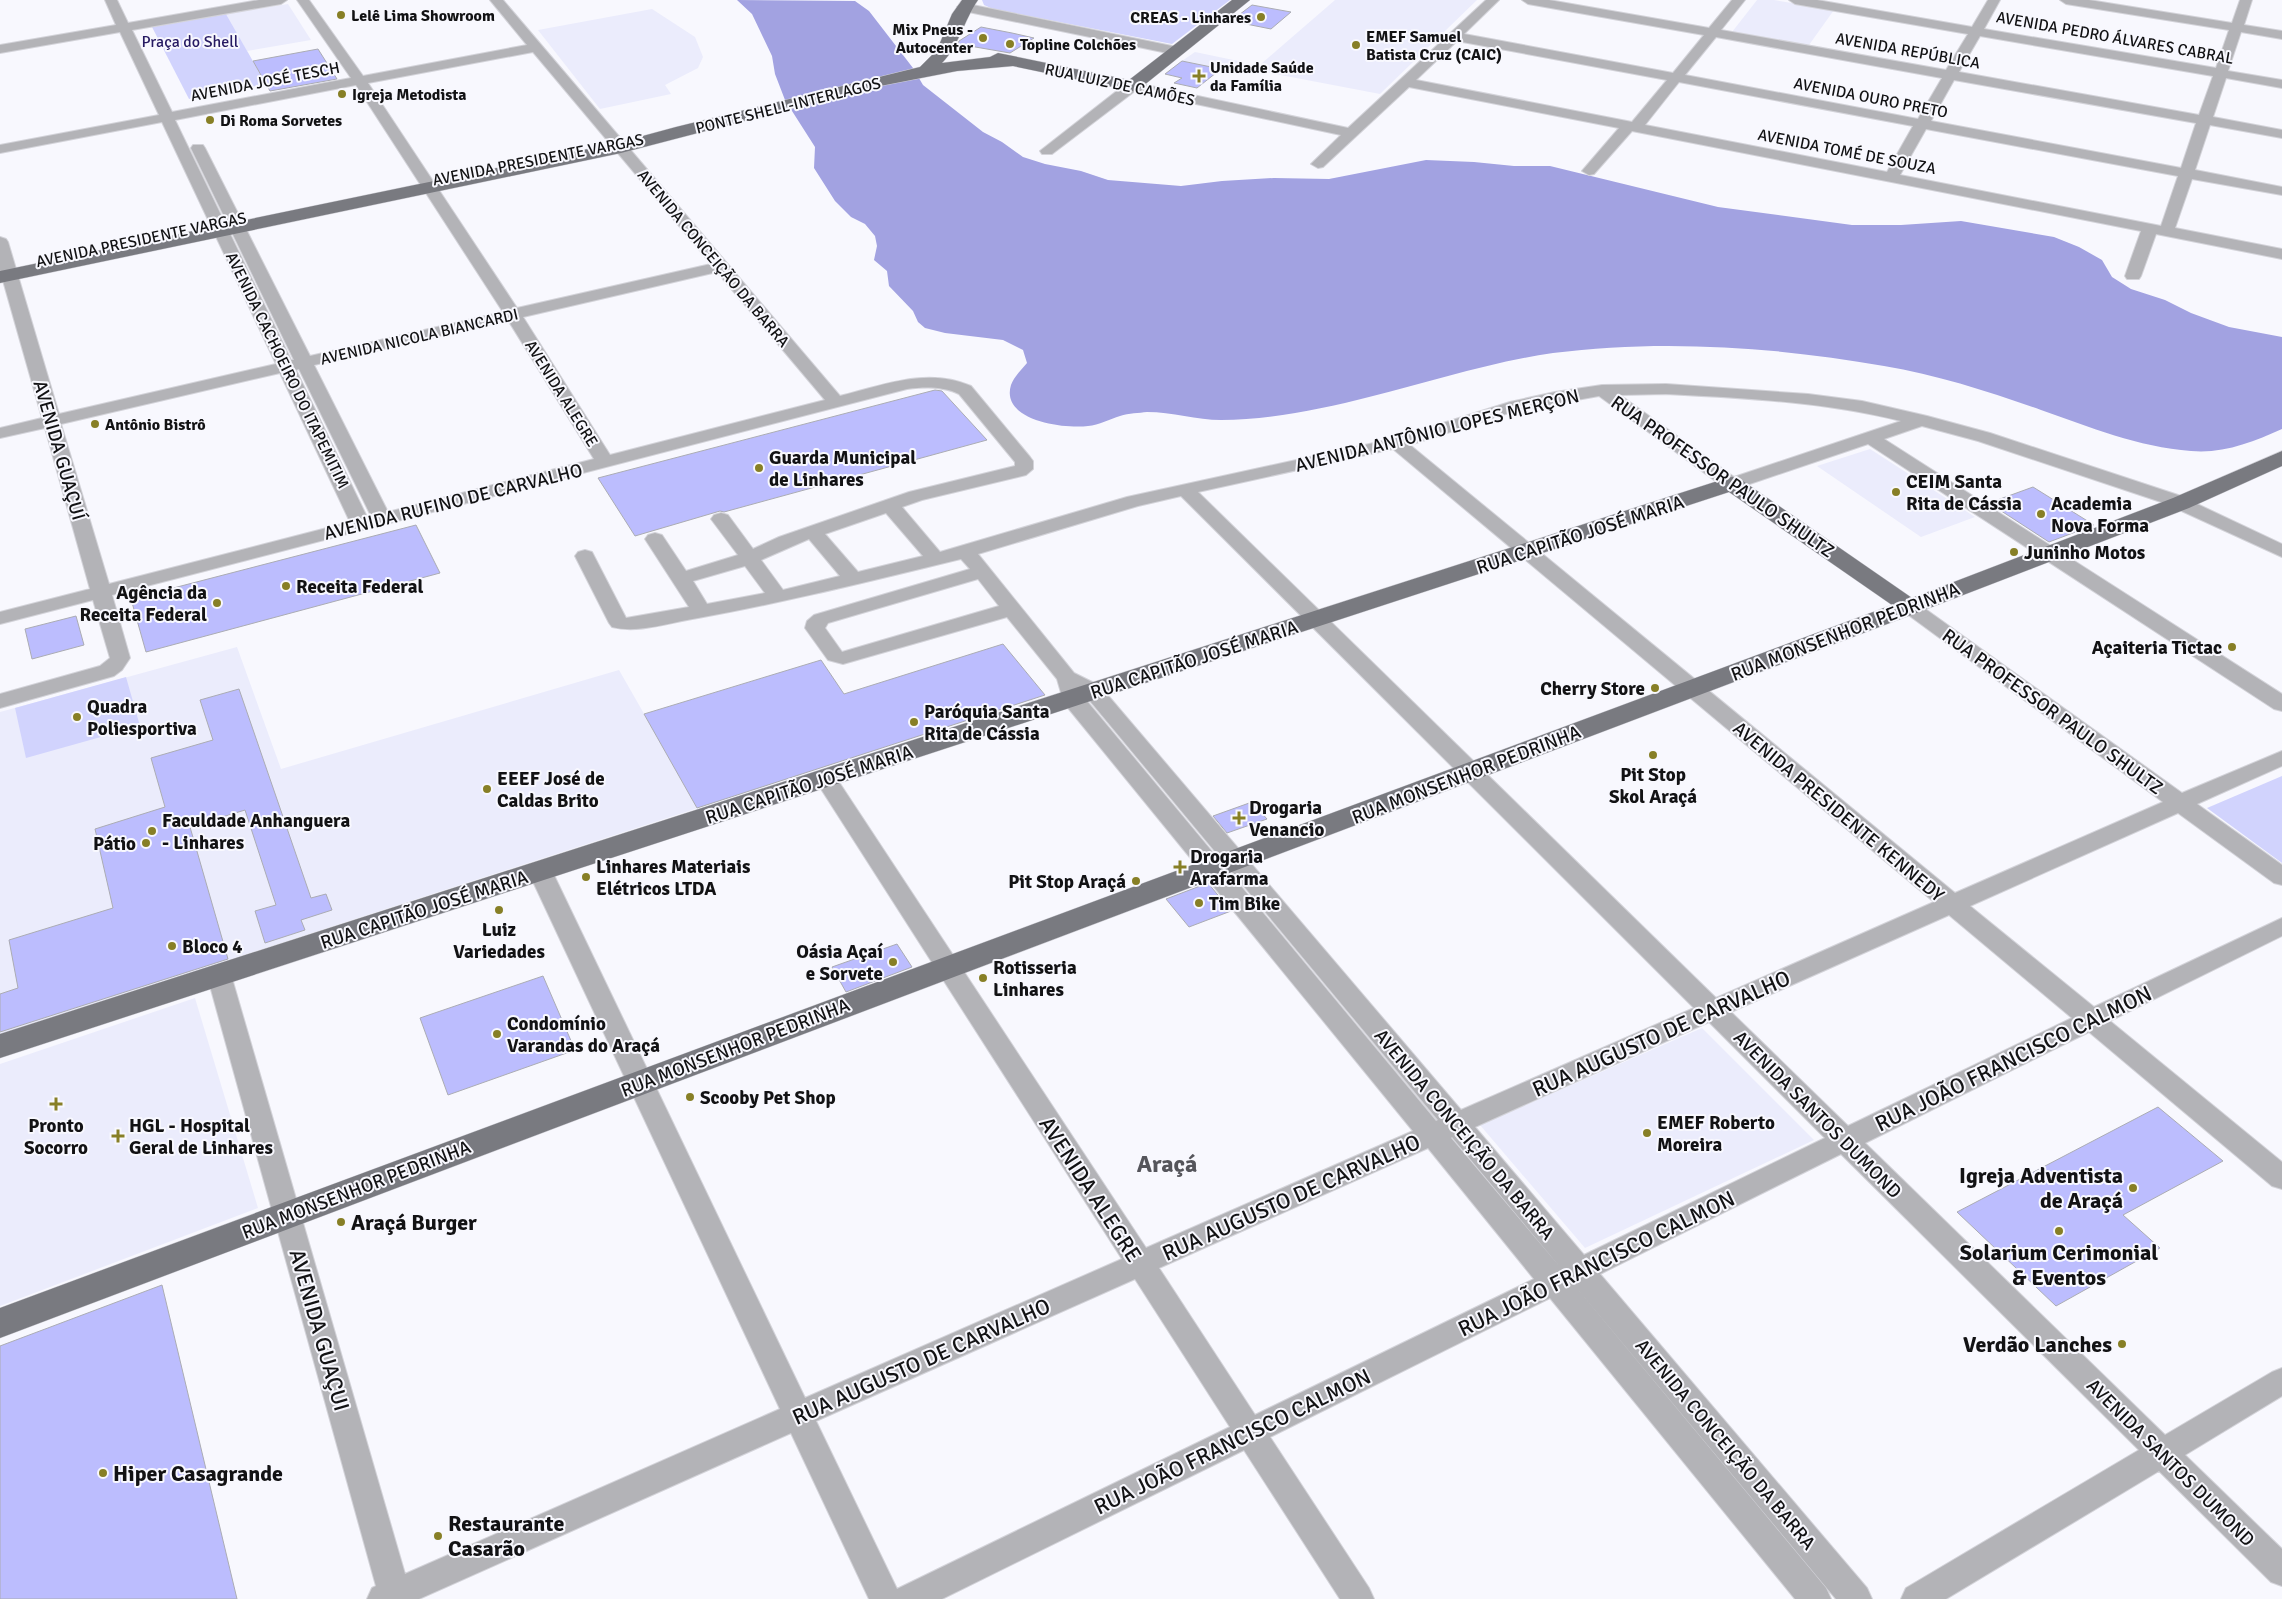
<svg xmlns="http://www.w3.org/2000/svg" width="2282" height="1599" font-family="Signika,sans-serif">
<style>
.built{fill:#ebecfc}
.green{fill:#d1d3fd}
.water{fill:#a2a2e1}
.building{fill:#bcbdfe;stroke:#abacb3}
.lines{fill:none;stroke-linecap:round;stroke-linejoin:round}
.minor-casing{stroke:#d3d3d9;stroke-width:2}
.major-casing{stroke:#d3d3d9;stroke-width:1}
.minor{fill:#b3b3b7;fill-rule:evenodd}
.major{fill:#797a80;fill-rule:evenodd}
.poi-dot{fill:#877f26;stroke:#f8f8fe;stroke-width:2}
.labels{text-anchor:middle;stroke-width:4;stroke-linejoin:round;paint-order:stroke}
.far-poi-label{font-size:16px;font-weight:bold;fill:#121214;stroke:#f8f8fe;text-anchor:start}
.far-street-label{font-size:16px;fill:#121214;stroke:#f8f8fe}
.far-park-label{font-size:16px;fill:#261a62;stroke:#f8f8fe}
.street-label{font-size:19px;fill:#121214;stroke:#f8f8fe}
.poi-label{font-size:19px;font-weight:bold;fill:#121214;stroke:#f8f8fe;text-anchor:start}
.near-street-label{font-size:22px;fill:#121214;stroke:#f8f8fe}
.near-poi-label{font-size:22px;font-weight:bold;fill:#121214;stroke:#f8f8fe;text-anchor:start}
.district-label{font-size:24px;font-weight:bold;fill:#55555b;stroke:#f8f8fe}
</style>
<rect width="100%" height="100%" fill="#f8f8fe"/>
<!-- built -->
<g class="built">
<polygon points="1335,0 1477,0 1380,94 1254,70"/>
<polygon points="1757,0 1774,0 1834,10 1809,45 1732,32"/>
<polygon points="288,4 311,40 247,51 226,14"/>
<polygon points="652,9 695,37 703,57 698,68 665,85 671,94 600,109 538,30"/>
<polygon points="1195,52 1243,62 1231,71 1182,61"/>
<polygon points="1870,449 1975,517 1921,537 1817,466"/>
<polygon points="237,647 281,769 619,670 698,808 0,1034 0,712"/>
<polygon points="195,998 258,1208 0,1306 0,1064"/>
<polygon points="1702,1028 1814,1140 1585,1248 1480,1125"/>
</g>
<!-- green -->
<g class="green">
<polygon points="982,0 1230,0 1172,44 993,9 984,5"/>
<polygon points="226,14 266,84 189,99 152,27"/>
<polygon points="126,677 140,726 26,758 15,708"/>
<polygon points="2282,776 2282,863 2207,808"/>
</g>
<!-- water -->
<path class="water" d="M737,0L855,1L869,11L913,68L923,85L983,132L1002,142L1023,157L1045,164L1081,171L1108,180L1181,186L1222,181L1274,178L1329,179L1426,160L1474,162L1514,166H1550L1718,207L1852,225H1901L1961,221L2054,237L2079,247L2102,260L2112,277L2131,289L2165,300L2191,313L2229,327L2282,337V429C2253,442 2223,454 2191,451C2138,447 2090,427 2041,410C1990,392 1938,375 1884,366C1776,347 1662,339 1553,353C1490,362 1430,382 1369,397C1322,409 1270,420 1221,420C1197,420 1172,412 1147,412C1139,413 1129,413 1120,416C1110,419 1099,425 1088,426C1065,429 1000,421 1011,385C1014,377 1021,370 1027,363L1023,350L1003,340L945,333L925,328L918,322L913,311L889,286L887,271L874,260L877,246L875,236L865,224L851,217L835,201L814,168L815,147L785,100L775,74L772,56L752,14Z"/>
<!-- building -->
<g class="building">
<polygon points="1252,5 1291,12 1271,29 1231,21"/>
<polygon points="981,27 1012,33 1034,38 1010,53 958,44 959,41"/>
<polygon points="318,49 337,79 270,91 253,61"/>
<polygon points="1182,61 1221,69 1197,88 1174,83 1182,78 1165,74"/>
<polygon points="935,390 942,391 987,440 724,512 720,511 635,536 598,478"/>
<polygon points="2033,487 2094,525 2049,542 1989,503"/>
<polygon points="416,525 440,573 146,652 131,599"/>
<polygon points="76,616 84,645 32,659 25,629"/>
<polygon points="1003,644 1045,695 697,808 644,714 821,660 844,694"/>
<polygon points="239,689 311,898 326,894 332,910 301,920 305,930 265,943 255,911 276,905 245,810 190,827 228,959 0,1032 0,994 18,988 9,940 113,908 95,829 165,807 151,758 213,740 200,700"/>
<polygon points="1252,802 1267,819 1227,833 1213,816"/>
<polygon points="1208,883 1231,911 1189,927 1166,899"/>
<polygon points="897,944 912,967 846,992 832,967"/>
<polygon points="543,976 575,1050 448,1095 420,1018"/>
<polygon points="2158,1107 2223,1161 2123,1215 2160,1248 2056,1306 1957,1212"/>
<polygon points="162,1285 237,1599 0,1599 0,1346"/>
</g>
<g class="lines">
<defs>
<g id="minor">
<path d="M105,0H117L128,23L259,0H287L281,4L132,30L172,112L351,78L297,0H309L363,76L527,45L490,0H503L840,396C883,385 928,367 971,386L1030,457L1033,461V469L1026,475L922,500L902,507L940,552L1127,497L1392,439L1510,402L1555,392L1602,385L1666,384L1808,394L1862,401L1927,416L1990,433L2178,495L2282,544V557L2164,503L1978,441L1922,426L1884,439L2282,694V711L2274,709L1868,444L1732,490L1725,488L1599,396L1515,411L1410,445L1955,893L2163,802L1903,611L1900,607L1903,603L1910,601L1917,603L2182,793L2282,751V766L2197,804L2282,865V885L2274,883L2178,813L1970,906L2094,1007L2282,918V936L2110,1021L2282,1162V1189L2272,1186L2089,1032L1865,1143L2165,1435L2272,1372L2282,1368V1396L2185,1455L2282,1549V1586L2271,1582L2159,1471L1946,1599H1901L1906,1588L2139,1450L1841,1154L1600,1274L1867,1588L1872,1599H1836L1575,1286L1826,1588L1831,1599H1795L1550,1298L1270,1437L1369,1588L1374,1599H1340L1244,1450L942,1599H869L791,1433L419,1599H367L372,1588L376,1586L207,975L210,969L219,966L228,969L231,975L405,1574L780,1409L528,871L532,865L540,863L548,865L552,871L805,1398L1122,1259L814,778L817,773L825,771L833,773L1146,1248L1413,1131L1064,703L1057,679L1007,617L843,664L828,660L805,628L807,621L814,615L970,569L961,559C874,580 787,602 698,618C671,622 639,634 612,627L609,623L575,556L578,552L585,550L592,552L626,618L689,607L645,539L648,535L655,533L662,535L686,571L738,555L711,519L714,515L721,513L728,515L753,549L779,537L909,492L1015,466V462L959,394C942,386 925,387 907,389L112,595L130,658L122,670L114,676L0,708V694L100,666L110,658L93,600L0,624V612L90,589L45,428L0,438V428L42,418L0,270V237L6,239L8,242L59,414L276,364L162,122L0,153V145L159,115L120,32L0,53V45L116,25ZM533,52L711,264L517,308L368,83ZM356,85L503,312L310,356L205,148L203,145H193L191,148L294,360H291L175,120ZM717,272L825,400L610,455L523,317ZM508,320L594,459L388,512L314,365ZM299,369L371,516L367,517L296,370ZM280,373L350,522L109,584L61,424ZM1666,394C1745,398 1824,402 1901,421L1734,477L1620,395ZM1393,449L1934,902L1716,998L1198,492ZM1181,496L1694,1008L1461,1110L1100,686L1074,673L978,554L1138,506ZM886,513L923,556L858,572L825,534ZM809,539L840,576L783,590L761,560ZM745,566L765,593L707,604L693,581ZM978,579L999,606L842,652L825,628L828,623ZM1081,694L1086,696L1438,1120L1436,1121ZM1949,915L2072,1018L1848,1126L1731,1012ZM1709,1022L1825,1138L1584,1255L1475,1127ZM1452,1137L1560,1267L1451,1138ZM1428,1148L1534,1279L1255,1415L1159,1268ZM1135,1279L1230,1427L897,1589L816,1421Z"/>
<path d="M1486,0H1499L1464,34L1673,73L1704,35L1528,4L1522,0H1549L1709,28L1732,0H1745L1721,30L1946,70L1968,34L1795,4L1789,0H1817L1972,27L1988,0H2000L1984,29L2216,68L2229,30L2066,4L2060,0H2089L2232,23L2240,0H2252L2244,25L2282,31V39L2241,32L2228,71L2282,80V88L2226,78L2213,117L2282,130V138L2210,125L2195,170L2282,187V195L2192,179L2175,228L2282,249V259L2156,234L2141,276L2139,279H2127L2125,276L2141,231L1632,131L1594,174L1589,175L1582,171L1619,128L1409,87L1323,167L1318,168L1311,164L1341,135L1135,91L1052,154H1042L1040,151L1127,83L1132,82L1348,128ZM1980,36L2213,76L2199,115L1959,72ZM1716,37L1942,78L1918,119L1685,75ZM1457,41L1667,80L1632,122L1416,80ZM1954,80L2196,123L2181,168L1931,121ZM1679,82L1913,126L1887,172L1645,125ZM1926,129L2178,176L2161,226L1900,175Z"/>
<polygon points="963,3 1177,47 1184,51 1177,55 959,10 957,7"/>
</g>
<g id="major">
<path d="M962,0H978C964,20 959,46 942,63L990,57L998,53L1129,80L1232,0H1250L1138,90L1132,91L1013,66L957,71L875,87L621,153L0,283V271L617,143L676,127L920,67L937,50L952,14Z"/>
<polygon points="2282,451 2282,466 2189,508 1919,612 0,1338 0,1308 1892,605 1729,492 0,1058 0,1034 1724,479 1732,477 1740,479 1912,598 2173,498"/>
</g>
</defs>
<!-- minor casing -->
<use href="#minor" class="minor-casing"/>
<!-- major casing -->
<use href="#major" class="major-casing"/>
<!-- minor -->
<use href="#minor" class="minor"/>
<!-- major -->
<use href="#major" class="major"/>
</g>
<!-- markers -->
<g class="poi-dot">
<circle cx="341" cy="15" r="5"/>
<circle cx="1261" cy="17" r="5"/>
<circle cx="983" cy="38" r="5"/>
<circle cx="1010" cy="44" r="5"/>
<circle cx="1356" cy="45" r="5"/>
<path d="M1196.5 68.5h5v5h5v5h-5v5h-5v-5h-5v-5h5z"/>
<circle cx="342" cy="94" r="5"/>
<circle cx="210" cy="120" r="5"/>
<circle cx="95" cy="424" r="5"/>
<circle cx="759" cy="468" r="5"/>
<circle cx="1896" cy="492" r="5"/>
<circle cx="2041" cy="514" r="5"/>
<circle cx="2014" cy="552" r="5"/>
<circle cx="286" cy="586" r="5"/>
<circle cx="217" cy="603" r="5"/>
<circle cx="2232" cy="647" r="5"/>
<circle cx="1655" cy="688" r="5"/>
<circle cx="77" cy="717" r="5"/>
<circle cx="914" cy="722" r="5"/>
<circle cx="1653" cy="755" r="5"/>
<circle cx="487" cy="789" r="5"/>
<path d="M1236.5 810.5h5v5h5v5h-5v5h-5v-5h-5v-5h5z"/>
<circle cx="152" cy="831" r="5"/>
<circle cx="146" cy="843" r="5"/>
<path d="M1177.5 859.5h5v5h5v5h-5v5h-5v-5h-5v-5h5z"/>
<circle cx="586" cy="877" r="5"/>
<circle cx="1136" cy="881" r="5"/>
<circle cx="1199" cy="903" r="5"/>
<circle cx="499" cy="910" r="5"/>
<circle cx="172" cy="946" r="5"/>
<circle cx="893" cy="962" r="5"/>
<circle cx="983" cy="978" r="5"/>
<circle cx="497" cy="1034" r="5"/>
<circle cx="690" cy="1097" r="5"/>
<path d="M53.5 1096.5h5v5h5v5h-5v5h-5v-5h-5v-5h5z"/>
<circle cx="1647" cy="1133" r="5"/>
<path d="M115.5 1128.5h5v5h5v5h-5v5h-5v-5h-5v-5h5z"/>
<circle cx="2133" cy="1188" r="5"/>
<circle cx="341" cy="1222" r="5"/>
<circle cx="2059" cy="1231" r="5"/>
<circle cx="2122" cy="1344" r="5"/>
<circle cx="103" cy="1473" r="5"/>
<circle cx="438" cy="1536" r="5"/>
</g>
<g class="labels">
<!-- far-poi labels -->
<g class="far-poi-label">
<text x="351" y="21">Lelê Lima Showroom</text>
<text x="1251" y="23" text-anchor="end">CREAS - Linhares</text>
<text x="973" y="35" text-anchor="end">Mix Pneus -<tspan x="973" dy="18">Autocenter</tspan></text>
<text x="1366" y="42">EMEF Samuel<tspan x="1366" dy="18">Batista Cruz (CAIC)</tspan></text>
<text x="1020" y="50">Topline Colchões</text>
<text x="1210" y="73">Unidade Saúde<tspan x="1210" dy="18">da Família</tspan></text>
<text x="352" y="100">Igreja Metodista</text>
<text x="220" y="126">Di Roma Sorvetes</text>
<text x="105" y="430">Antônio Bistrô</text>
</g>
<!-- far-street labels -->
<g class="far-street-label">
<text transform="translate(2115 37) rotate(10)" y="6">AVENIDA PEDRO ÁLVARES CABRAL</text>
<text transform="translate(1908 50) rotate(10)" y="6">AVENIDA REPÚBLICA</text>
<text transform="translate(265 81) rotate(-11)" y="6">AVENIDA JOSÉ TESCH</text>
<text transform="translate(1120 84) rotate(12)" y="6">RUA LUIZ DE CAMÕES</text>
<text transform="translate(1871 97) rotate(11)" y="6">AVENIDA OURO PRETO</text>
<text transform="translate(788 105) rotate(-14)" y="6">PONTE SHELL-INTERLAGOS</text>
<text transform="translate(1847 151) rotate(11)" y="6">AVENIDA TOMÉ DE SOUZA</text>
<text transform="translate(538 159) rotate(-11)" y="6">AVENIDA PRESIDENTE VARGAS</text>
<text transform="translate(141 239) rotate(-12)" y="6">AVENIDA PRESIDENTE VARGAS</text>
<text transform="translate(714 258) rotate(50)" y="6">AVENIDA CONCEIÇÃO DA BARRA</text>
<text transform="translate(419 336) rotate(-13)" y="6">AVENIDA NICOLA BIANCARDI</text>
<text transform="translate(288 370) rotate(64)" y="6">AVENIDA CACHOEIRO DO ITAPEMITIM</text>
<text transform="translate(562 393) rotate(58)" y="6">AVENIDA ALEGRE</text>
</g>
<!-- far-park labels -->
<g class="far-park-label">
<text x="190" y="47">Praça do Shell</text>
</g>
<!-- street labels -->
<g class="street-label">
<text transform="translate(1437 430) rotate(-14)" y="7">AVENIDA ANTÔNIO LOPES MERÇON</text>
<text transform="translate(60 450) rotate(74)" y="7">AVENIDA GUAÇUÍ</text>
<text transform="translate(1723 476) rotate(35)" y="7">RUA PROFESSOR PAULO SHULTZ</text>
<text transform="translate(453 501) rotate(-14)" y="7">AVENIDA RUFINO DE CARVALHO</text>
<text transform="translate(1580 534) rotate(-18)" y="7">RUA CAPITÃO JOSÉ MARIA</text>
<text transform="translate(1845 631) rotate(-21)" y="7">RUA MONSENHOR PEDRINHA</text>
<text transform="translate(1194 659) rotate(-18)" y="7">RUA CAPITÃO JOSÉ MARIA</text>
<text transform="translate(2053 711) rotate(36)" y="7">RUA PROFESSOR PAULO SHULTZ</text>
<text transform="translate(1466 774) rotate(-21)" y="7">RUA MONSENHOR PEDRINHA</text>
<text transform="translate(809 784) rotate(-18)" y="7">RUA CAPITÃO JOSÉ MARIA</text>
<text transform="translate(1839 811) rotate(40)" y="7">AVENIDA PRESIDENTE KENNEDY</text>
<text transform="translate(424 909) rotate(-18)" y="7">RUA CAPITÃO JOSÉ MARIA</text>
<text transform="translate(735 1047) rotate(-21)" y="7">RUA MONSENHOR PEDRINHA</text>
<text transform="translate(1818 1114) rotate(45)" y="7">AVENIDA SANTOS DUMOND</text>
<text transform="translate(1465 1134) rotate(50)" y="7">AVENIDA CONCEIÇÃO DA BARRA</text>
<text transform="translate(356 1189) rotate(-21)" y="7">RUA MONSENHOR PEDRINHA</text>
<text transform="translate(1726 1444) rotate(50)" y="7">AVENIDA CONCEIÇÃO DA BARRA</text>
<text transform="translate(2171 1462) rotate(45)" y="7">AVENIDA SANTOS DUMOND</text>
</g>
<!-- poi labels -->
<g class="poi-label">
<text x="769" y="464">Guarda Municipal<tspan x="769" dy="22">de Linhares</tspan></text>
<text x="1906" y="488">CEIM Santa<tspan x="1906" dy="22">Rita de Cássia</tspan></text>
<text x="2051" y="510">Academia<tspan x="2051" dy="22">Nova Forma</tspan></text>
<text x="2024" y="559">Juninho Motos</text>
<text x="296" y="593">Receita Federal</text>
<text x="207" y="599" text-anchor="end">Agência da<tspan x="207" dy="22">Receita Federal</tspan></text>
<text x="2222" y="654" text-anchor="end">Açaiteria Tictac</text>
<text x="1645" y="695" text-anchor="end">Cherry Store</text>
<text x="87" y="713">Quadra<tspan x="87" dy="22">Poliesportiva</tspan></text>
<text x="924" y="718">Paróquia Santa<tspan x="924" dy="22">Rita de Cássia</tspan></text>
<text x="1653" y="781" text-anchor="middle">Pit Stop<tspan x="1653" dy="22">Skol Araçá</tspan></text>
<text x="497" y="785">EEEF José de<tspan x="497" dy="22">Caldas Brito</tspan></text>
<text x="1249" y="814">Drogaria<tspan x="1249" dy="22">Venancio</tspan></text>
<text x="162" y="827">Faculdade Anhanguera<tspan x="162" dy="22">- Linhares</tspan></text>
<text x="136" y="850" text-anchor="end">Pátio</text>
<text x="1190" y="863">Drogaria<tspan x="1190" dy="22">Arafarma</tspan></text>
<text x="596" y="873">Linhares Materiais<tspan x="596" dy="22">Elétricos LTDA</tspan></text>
<text x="1126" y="888" text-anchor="end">Pit Stop Araçá</text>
<text x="1209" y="910">Tim Bike</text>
<text x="499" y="936" text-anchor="middle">Luiz<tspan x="499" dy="22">Variedades</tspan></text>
<text x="182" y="953">Bloco 4</text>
<text x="883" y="958" text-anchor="end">Oásia Açaí<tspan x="883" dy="22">e Sorvete</tspan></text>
<text x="993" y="974">Rotisseria<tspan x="993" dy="22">Linhares</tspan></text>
<text x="507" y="1030">Condomínio<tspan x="507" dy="22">Varandas do Araçá</tspan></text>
<text x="700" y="1104">Scooby Pet Shop</text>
<text x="1657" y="1129">EMEF Roberto<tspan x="1657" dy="22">Moreira</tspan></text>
<text x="56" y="1132" text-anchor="middle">Pronto<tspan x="56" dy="22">Socorro</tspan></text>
<text x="129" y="1132">HGL - Hospital<tspan x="129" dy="22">Geral de Linhares</tspan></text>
</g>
<!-- near-street labels -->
<g class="near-street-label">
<text transform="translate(1661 1033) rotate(-24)" y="8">RUA AUGUSTO DE CARVALHO</text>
<text transform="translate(2013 1058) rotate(-26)" y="8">RUA JOÃO FRANCISCO CALMON</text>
<text transform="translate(1091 1189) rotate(57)" y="8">AVENIDA ALEGRE</text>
<text transform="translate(1291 1197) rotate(-24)" y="8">RUA AUGUSTO DE CARVALHO</text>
<text transform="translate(1596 1263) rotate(-26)" y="8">RUA JOÃO FRANCISCO CALMON</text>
<text transform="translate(320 1330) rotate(74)" y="8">AVENIDA GUAÇUI</text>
<text transform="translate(921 1361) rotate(-24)" y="8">RUA AUGUSTO DE CARVALHO</text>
<text transform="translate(1232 1441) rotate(-26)" y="8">RUA JOÃO FRANCISCO CALMON</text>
</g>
<!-- near-poi labels -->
<g class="near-poi-label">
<text x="2123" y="1183" text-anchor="end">Igreja Adventista<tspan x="2123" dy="25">de Araçá</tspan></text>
<text x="351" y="1230">Araçá Burger</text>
<text x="2059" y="1260" text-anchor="middle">Solarium Cerimonial<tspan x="2059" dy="25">&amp; Eventos</tspan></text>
<text x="2112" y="1352" text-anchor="end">Verdão Lanches</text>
<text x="113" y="1481">Hiper Casagrande</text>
<text x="448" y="1531">Restaurante<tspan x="448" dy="25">Casarão</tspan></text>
</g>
<!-- district labels -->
<g class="district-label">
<text x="1167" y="1172">Araçá</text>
</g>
</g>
</svg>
